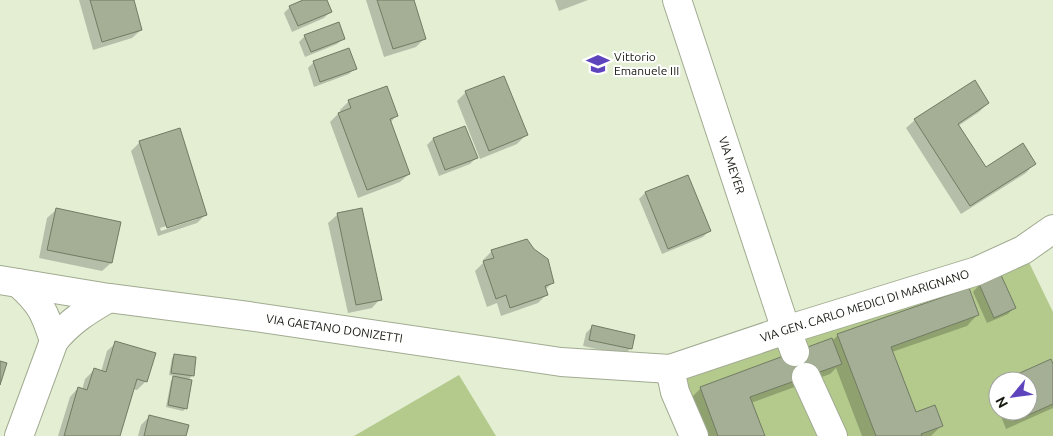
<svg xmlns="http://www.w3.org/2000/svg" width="1053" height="436" font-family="Ubuntu,sans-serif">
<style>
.green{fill:#b4ca8d;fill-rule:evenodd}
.shadow{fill:#0003;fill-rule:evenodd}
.building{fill:#a5af95;stroke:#727b63}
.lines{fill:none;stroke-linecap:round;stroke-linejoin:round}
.minor-casing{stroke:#a1ab91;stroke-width:30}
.minor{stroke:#fff;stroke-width:28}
.labels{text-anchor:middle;stroke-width:4;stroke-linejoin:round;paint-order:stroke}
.poi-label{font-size:12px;fill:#161910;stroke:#fff;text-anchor:start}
.street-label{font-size:12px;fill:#161910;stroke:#fff}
</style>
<rect width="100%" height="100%" fill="#e3eed3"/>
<!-- green -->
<g class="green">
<path d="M1023,250L1053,312V436H694L670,369ZM998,381H1028V411H998Z"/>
<polygon points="459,375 496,436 354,436"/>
</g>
<!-- shadow -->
<g class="shadow">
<polygon points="79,0 133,0 141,30 132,38 93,50"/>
<polygon points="306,0 325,0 330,12 324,18 292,32 284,13 290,7"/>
<polygon points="366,0 413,0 425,38 416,47 384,57"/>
<polygon points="555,0 588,0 559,11"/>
<polygon points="305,36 344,38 337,44 305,57 299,42"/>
<polygon points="314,62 355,68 349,74 314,87 308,68"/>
<polygon points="466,92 526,135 517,144 480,159 457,101"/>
<polygon points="349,101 396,116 390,123 409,174 400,182 358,198 330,122 338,114 341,113 340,110"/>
<polygon points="988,103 979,112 958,126 985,169 1034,164 1026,173 961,214 906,128 915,120"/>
<polygon points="433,139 476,158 470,164 439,176 427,145"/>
<path d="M140,142L206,214L197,223L158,236L131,151ZM197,216V219L161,231L160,228Z"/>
<polygon points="687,176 709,231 703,237 662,254 639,199 645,193"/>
<polygon points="56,210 111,263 102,271 39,258 47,218"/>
<polygon points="361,210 380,299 372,308 348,313 328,223 337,215"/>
<polygon points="492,251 553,282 545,290 547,294 538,303 501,316 497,303 487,307 475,271 484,262 483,260"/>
<polygon points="1000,276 1014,308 1008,314 987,323 973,292 979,285"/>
<polygon points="977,315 967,326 892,352 916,414 942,425 931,436 862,436 836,368 830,374 751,403 763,436 704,436 690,399 701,388 832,341 838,335"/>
<polygon points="592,327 631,348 624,355 583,346 586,333"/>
<polygon points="116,343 146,381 137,390 133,389 119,436 58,436 70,397 78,388 82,390 85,379 94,370 101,372 107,351"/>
<polygon points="175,355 192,376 188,380 186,408 183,411 166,407 171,381 175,376 169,375 172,358"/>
<polygon points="1053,367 1053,408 1006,429 999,411 1028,411 1028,381 1005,381"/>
<polygon points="998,385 998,410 990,392"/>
<polygon points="150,416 185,436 138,436 141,425"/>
</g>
<!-- building -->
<g class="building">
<polygon points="90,0 134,0 142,30 102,42"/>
<polygon points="303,0 327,0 332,12 298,26 289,6"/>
<polygon points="377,0 414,0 426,39 393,49"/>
<polygon points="339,22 345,39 311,52 304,35"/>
<polygon points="349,48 357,69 320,82 313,61"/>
<polygon points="504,76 528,135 489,151 465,91"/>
<polygon points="975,80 989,103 958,124 986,167 1023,143 1036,164 970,206 914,119"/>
<polygon points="387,86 398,116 390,119 410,174 367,190 338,113 351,108 348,100"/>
<polygon points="465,126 478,158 445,170 433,138"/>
<polygon points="180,128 207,215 167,228 139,141"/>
<polygon points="688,175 711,231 668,249 645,192"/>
<polygon points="56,208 121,222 112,263 47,250"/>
<polygon points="362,208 382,300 356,305 337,213"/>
<polygon points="527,239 534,249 548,259 554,283 545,286 548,295 510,308 506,295 496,299 483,261 494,258 491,250"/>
<polygon points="1001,275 1016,308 994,318 979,284"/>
<polygon points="969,288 979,315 891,347 916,412 935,405 943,426 921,434 922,436 876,436 837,334"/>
<polygon points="592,325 635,335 632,349 589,340"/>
<polygon points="832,338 842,364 750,397 765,436 718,436 700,387"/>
<polygon points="115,341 156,353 147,382 137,379 120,436 64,436 78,387 87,390 94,368 106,372"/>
<polygon points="174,354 196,357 194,376 171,373"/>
<polygon points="1051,359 1053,364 1053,404 1015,421 1011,411 1028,411 1028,381 1002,381"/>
<polygon points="0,361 7,363 0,385"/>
<polygon points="173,376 192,380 187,409 168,405"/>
<polygon points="149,415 189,425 186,436 144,436"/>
</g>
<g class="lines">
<defs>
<g id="minor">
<path id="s1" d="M677,0L782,318L795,352"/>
<path id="s2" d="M0,280L109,298L248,316L561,362L670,369L786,330L977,271L1023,250L1053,229"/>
<path d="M18,283C41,303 45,313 54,341"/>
<polyline points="670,369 675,392 694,436"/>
<polyline points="806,377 833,436"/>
<path d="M19,436L54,341C69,322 88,310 109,298"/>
</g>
</defs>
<!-- minor casing -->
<use href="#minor" class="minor-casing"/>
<!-- minor -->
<use href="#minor" class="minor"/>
</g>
<!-- icons -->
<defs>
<symbol id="school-bare" viewBox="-9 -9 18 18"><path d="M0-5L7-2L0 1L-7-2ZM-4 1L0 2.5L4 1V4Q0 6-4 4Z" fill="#5d44bc" stroke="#fff" stroke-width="2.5" paint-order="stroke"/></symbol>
</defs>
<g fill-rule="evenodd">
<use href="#school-bare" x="582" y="48" width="32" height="32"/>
</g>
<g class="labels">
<!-- poi labels -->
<g class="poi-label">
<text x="614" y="61">Vittorio<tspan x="614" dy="14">Emanuele III</tspan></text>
</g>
<!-- street labels -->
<g class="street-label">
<text dy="4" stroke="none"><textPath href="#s1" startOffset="174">VIA MEYER</textPath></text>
<text dy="4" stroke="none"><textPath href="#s2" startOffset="881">VIA GEN. CARLO MEDICI DI MARIGNANO</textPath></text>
<text dy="4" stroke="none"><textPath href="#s2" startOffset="338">VIA GAETANO DONIZETTI</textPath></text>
</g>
</g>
<!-- north arrow -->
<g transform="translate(1013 396) rotate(241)"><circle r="24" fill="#ffffff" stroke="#a2a39f"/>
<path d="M0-4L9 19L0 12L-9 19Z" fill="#5d44bc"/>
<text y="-8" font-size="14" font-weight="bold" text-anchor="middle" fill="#161910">N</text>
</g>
</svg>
